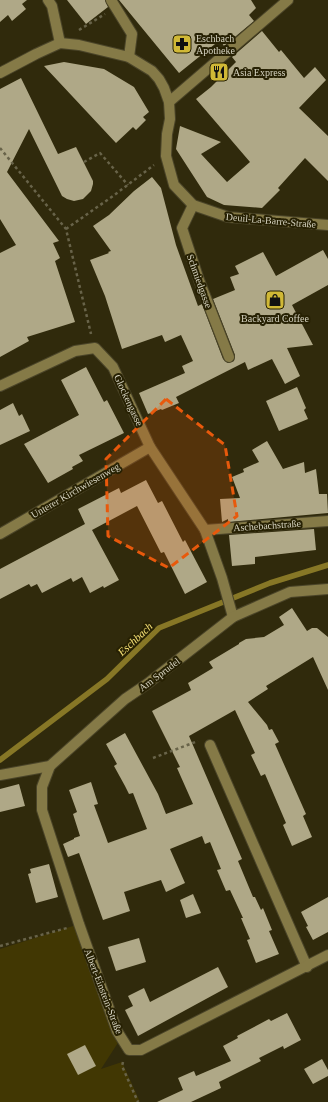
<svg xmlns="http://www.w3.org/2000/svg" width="328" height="1102" font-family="'Times New Roman',serif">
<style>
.green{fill:#413703}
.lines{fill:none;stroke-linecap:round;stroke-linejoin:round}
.stream{stroke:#877726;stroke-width:5.5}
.building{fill:#afa887}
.minor-casing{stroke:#4b4529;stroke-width:12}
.path{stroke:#686349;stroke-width:2.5;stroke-dasharray:3 3;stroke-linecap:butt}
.minor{stroke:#857a47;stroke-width:10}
.marked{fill:#e8590c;fill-opacity:0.2;stroke:#e8590c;stroke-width:3;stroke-dasharray:8 5;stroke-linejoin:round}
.labels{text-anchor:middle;stroke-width:4;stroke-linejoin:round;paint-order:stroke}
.poi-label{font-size:10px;fill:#d6d3c1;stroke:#272103;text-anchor:start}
.street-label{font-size:10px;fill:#d6d3c1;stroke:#272103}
.water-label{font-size:11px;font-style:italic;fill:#f8e276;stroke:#272103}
</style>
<rect width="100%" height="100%" fill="#302a0c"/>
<!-- green -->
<polygon class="green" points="73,926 85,927 123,1035 101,1069 122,1062 140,1102 0,1102 0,949"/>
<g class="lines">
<!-- stream -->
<polyline class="stream" points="0,760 107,679 159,628 270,583 328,565"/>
</g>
<!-- building -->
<g class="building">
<polygon points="0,0 27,0 22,4 26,9 12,21 8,15 0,22"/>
<polygon points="67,0 105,0 108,7 86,24"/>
<polygon points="119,0 251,0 256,8 249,15 254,21 224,46 220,40 179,73"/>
<polygon points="262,31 279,52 281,50 304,78 315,67 326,80 299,108 328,136 328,181 305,158 278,188 280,190 262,208 224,205 207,197 176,149 180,126 221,142 201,154 227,182 250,162 196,99 211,87 236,62 232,57"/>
<polygon points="64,62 104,69 134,87 149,112 143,117 146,120 136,130 133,127 116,143 44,66"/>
<polygon points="21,78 58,154 76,147 93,181 93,184 91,191 83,199 74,201 67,199 62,196 29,129 7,172 59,241 53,243 60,258 55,261 75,322 27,337 29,341 0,357 0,253 16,245 0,219 0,89"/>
<polygon points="152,177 161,188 176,245 198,306 202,304 223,359 228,363 234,361 235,355 213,299 235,290 230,277 239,274 235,266 263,252 276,276 323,250 328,259 328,285 292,305 313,345 287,348 300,376 285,384 272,359 248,370 245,362 176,397 179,403 162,410 161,409 148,414 139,393 185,373 182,366 193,361 181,335 165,342 162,335 122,349 105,296 90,260 109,253 108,252 111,251 93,226 109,215 134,191"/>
<polygon points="86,367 104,402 107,400 124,433 79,455 83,461 72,467 73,469 48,483 24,444 79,415 61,380"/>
<polygon points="297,387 306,408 304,410 308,419 279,431 266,401"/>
<polygon points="13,403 19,416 22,414 30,431 0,445 0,410"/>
<polygon points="267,441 283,469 304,462 305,473 316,469 319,494 327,494 328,513 228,522 228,519 222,522 220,499 240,498 232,477 244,472 243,469 259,462 252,450"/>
<polygon points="146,480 158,503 162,501 183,542 185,540 207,582 185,594 164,552 161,553 137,506 92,530 119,580 104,588 103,586 90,593 82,577 73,582 71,578 42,593 37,584 31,587 29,584 0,599 0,569 85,524 78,509 119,488 121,493"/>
<polygon points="314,529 316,550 255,557 255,564 232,566 229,535"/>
<polygon points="292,608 307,631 312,628 317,628 328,637 328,690 313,657 266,686 268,689 248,702 267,725 269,730 272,729 279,742 275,744 306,814 303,816 312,837 292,846 283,825 286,823 265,774 261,776 251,755 255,753 235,710 189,736 242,859 238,861 253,897 255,897 261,910 263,908 272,930 269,931 279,954 256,963 247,940 250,939 241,918 243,918 230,890 226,891 217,870 221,869 210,842 205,844 202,836 170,849 185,883 166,892 161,880 124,892 130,911 103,920 79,853 68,857 63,844 74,839 74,838 80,836 73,814 77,812 69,790 91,782 98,804 94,805 108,843 147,829 133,793 129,794 125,786 114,766 117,764 106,744 125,733 158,794 166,814 193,804 177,768 180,767 152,711 191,690 188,683 213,668 209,662 239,644 239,645 239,643 246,639 264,637 284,625 279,617"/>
<polygon points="19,784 25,806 0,812 0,789"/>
<polygon points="49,864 58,897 36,903 28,874 31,873 30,869"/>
<polygon points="193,894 201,913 186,918 180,900"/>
<polygon points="328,897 328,932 313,940 306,927 308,926 301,912"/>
<polygon points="139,938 146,962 116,971 108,947"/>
<polygon points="218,967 228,987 138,1036 125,1010 133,1006 128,996 144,988 150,1002"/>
<polygon points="287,1013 301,1040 284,1049 283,1046 259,1058 261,1061 219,1082 221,1088 191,1102 157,1102 183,1090 178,1078 194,1071 196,1076 231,1061 223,1046 238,1038 237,1036 269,1019 271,1021"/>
<polygon points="85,1045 96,1066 78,1075 67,1054"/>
<polygon points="322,1059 328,1070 328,1076 313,1084 304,1069"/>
</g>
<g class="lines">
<defs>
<g id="minor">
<polyline points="48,0 52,6 60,43"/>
<polyline points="111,0 132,34 129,57"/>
<polyline points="0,73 36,54 60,43 79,45 129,57 152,71 159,79 164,88 169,102 170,119 167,134 166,156 174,185 193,205 228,217 328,225"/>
<polyline points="169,102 288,0"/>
<polyline points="193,205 182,228 199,280 229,357"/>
<polyline points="0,386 75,351 95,348 113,367 150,447 205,530 222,578 233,617"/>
<polyline points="205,530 328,521"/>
<polyline points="0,534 150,447"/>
<polyline points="210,745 307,967"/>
<polyline points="50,766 42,787 42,810 79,924 117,1031 129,1050 141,1050 328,955"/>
<polyline points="0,775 50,766 125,699 147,684 233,617 290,592 328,589"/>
</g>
</defs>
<!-- minor casing -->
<use href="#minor" class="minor-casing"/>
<!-- path -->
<g class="path">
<polyline points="79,30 105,14"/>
<polyline points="0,148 66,229 91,334"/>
<polyline points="84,162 100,153 128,185"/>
<polyline points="66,229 113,196 154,165"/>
<polyline points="153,758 198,741"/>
<polyline points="0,946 67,928"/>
<polyline points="123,1062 122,1066 138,1102"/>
</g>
<!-- minor -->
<use href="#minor" class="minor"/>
</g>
<!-- marked area -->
<path class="marked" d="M166,399L225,445L237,516L169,568L108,536L106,459Z"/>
<!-- icons -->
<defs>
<symbol id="pharmacy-square" viewBox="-11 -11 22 22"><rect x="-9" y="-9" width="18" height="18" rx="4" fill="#d0b836" stroke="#272103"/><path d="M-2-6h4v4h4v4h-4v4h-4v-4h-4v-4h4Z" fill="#111"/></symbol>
<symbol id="restaurant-square" viewBox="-11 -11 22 22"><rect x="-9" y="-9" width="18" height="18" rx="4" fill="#d0b836" stroke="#272103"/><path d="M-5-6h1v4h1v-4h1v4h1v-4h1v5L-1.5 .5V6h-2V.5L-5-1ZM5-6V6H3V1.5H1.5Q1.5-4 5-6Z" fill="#111"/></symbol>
<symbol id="shop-square" viewBox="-11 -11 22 22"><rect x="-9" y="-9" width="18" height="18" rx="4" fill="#d0b836" stroke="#272103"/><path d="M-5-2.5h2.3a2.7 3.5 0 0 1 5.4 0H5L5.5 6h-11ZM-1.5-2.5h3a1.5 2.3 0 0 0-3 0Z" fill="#111"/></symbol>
</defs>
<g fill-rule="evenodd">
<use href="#pharmacy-square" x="171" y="33" width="22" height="22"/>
<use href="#restaurant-square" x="208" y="61" width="22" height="22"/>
<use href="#shop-square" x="264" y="289" width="22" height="22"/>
</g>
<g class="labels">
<!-- poi labels -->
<g class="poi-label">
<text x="196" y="42">Eschbach<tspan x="196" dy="12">Apotheke</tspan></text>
<text x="233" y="76">Asia Express</text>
<text x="275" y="322" text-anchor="middle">Backyard Coffee</text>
</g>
<!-- street labels -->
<g class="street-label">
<text transform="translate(271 220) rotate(5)" y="4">Deuil-La-Barre-Straße</text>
<text transform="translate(200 281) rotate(70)" y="4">Schmiedgasse</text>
<text transform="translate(129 400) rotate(65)" y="4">Glockengasse</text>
<text transform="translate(75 490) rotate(-30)" y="4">Unterer Kirchwiesenweg</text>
<text transform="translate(267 525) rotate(-4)" y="4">Aschebachstraße</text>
<text transform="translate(159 674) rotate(-37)" y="4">Am Sprudel</text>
<text transform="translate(104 991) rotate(69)" y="4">Albert-Einstein-Straße</text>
</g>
<!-- water labels -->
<g class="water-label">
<text transform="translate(135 639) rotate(-43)" y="4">Eschbach</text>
</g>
</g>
</svg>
